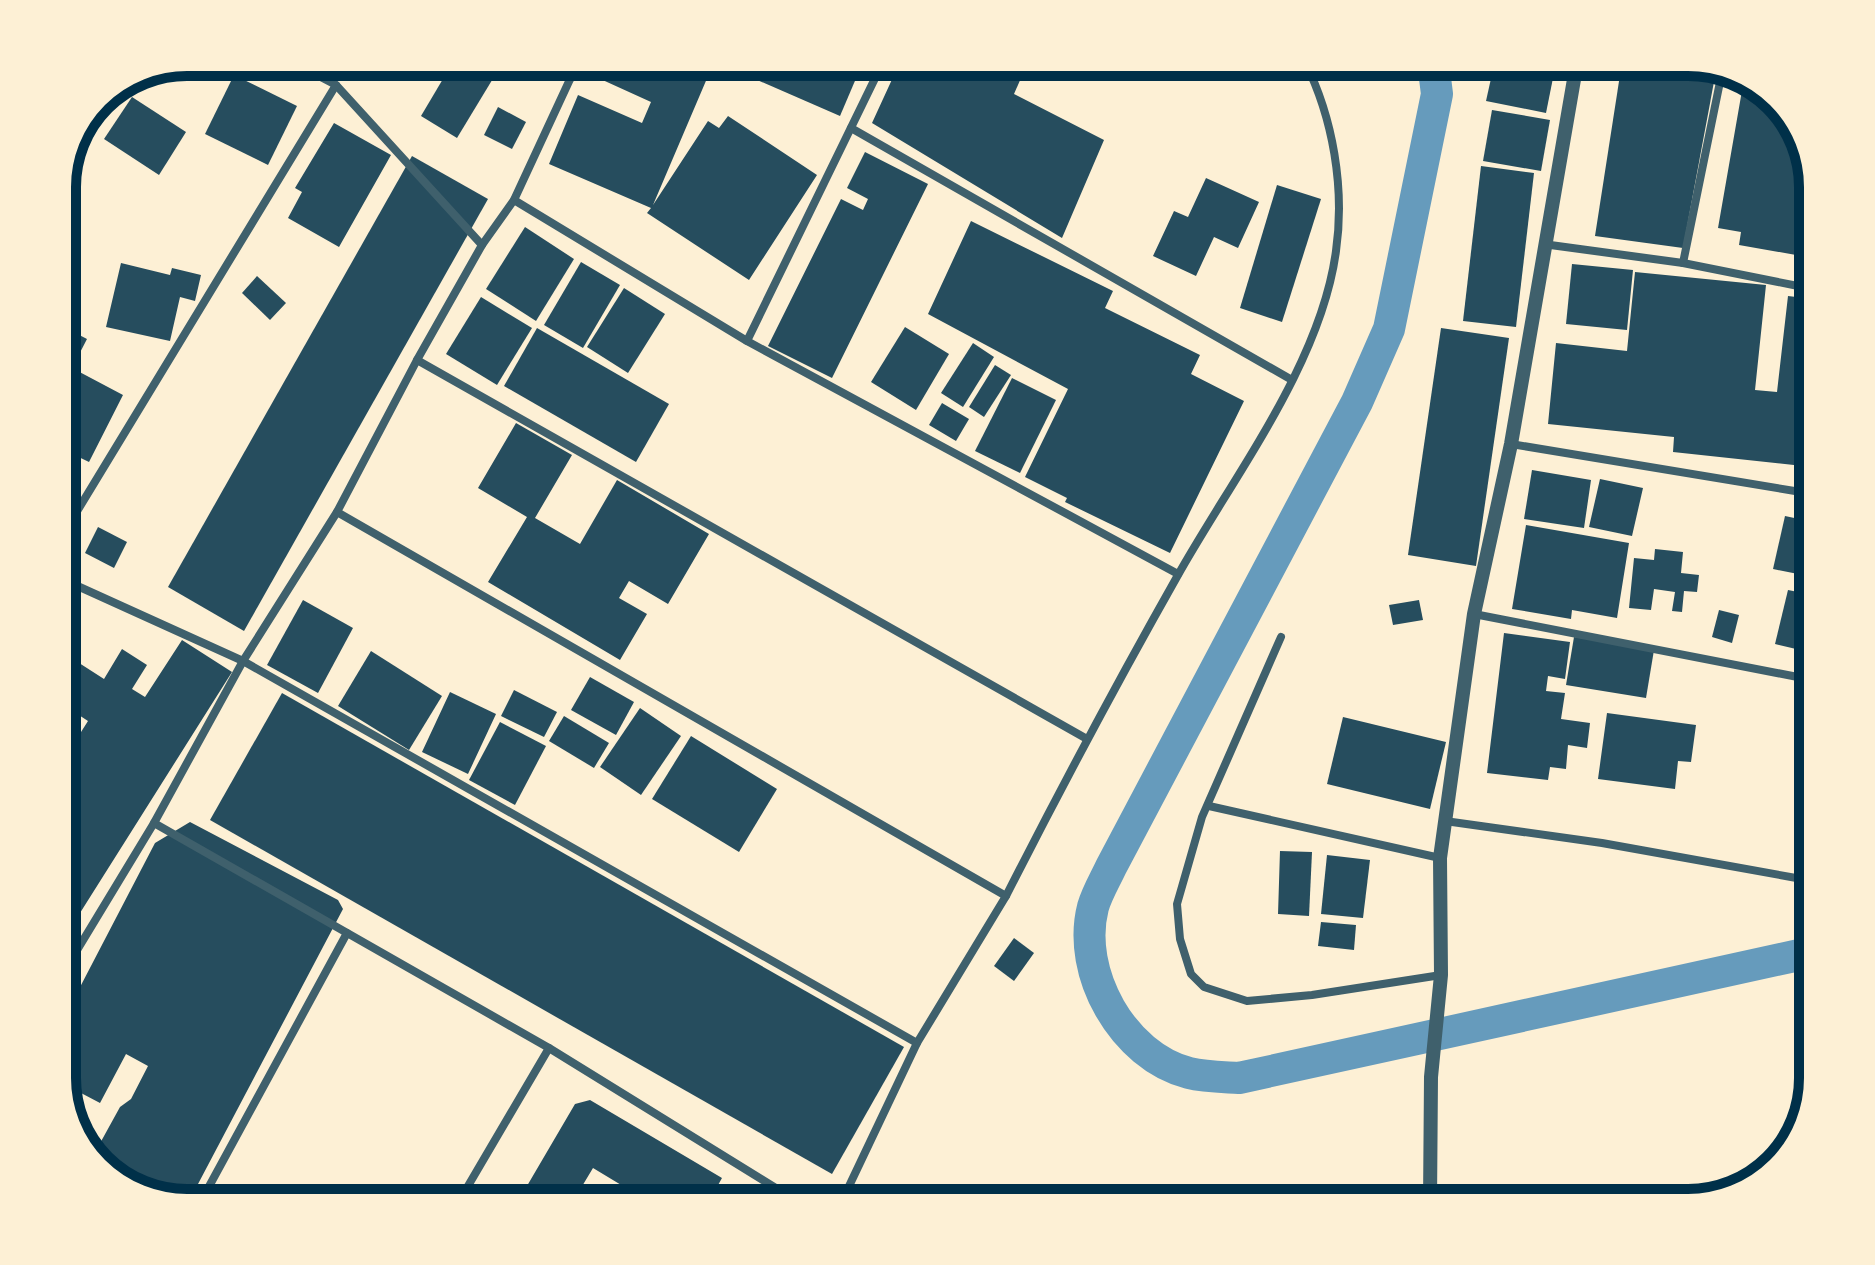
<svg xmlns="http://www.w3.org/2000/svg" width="1875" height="1265" font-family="'PT Sans Narrow',sans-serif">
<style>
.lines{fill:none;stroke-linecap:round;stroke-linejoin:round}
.canal{stroke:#669bbc;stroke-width:32}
.building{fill:#264d5e}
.minor{stroke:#3f606c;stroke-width:8}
.tertiary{stroke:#3f606c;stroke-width:14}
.rim{fill:none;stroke:#003049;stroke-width:10}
</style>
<rect width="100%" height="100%" fill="#fdf0d5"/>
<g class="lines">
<!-- canal -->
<path class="canal" d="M1433,62L1437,94L1389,329L1357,402L1111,867C1105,880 1097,893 1093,907C1076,973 1123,1056 1189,1073C1205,1077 1223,1077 1239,1078L1813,952"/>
</g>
<!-- building -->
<g class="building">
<polygon points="453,62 503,62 457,138 421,116"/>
<polygon points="603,62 714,62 653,205 708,121 719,128 728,116 817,175 749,280 647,213 651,208 549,164 578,95 642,123 651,102 596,77"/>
<polygon points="716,62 863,62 840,116"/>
<polygon points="900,62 1028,62 1014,94 1104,140 1062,238 872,123"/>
<polygon points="1622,62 1688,62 1716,71 1683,248 1595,236"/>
<polygon points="1494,65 1553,78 1546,113 1486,101"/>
<polygon points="234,75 297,106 268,165 205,134"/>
<polygon points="1744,79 1758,83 1800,131 1813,187 1813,258 1739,245 1741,232 1718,228"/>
<polygon points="132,97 186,132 159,175 104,139"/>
<polygon points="498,107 526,122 512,149 484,135"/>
<polygon points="1492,110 1550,120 1541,171 1483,161"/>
<polygon points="334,123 391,155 339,247 288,218 302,192 295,188"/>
<polygon points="865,152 928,184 832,378 768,346 841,199 863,210 868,199 847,188"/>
<polygon points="412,156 488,199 244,631 168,587"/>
<polygon points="1481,166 1534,173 1516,327 1463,321"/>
<polygon points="1206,178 1259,202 1238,248 1214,237 1196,276 1153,256 1174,211 1188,217"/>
<polygon points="1277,185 1321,199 1282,322 1240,308"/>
<polygon points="971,221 1113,291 1105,308 1200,355 1191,374 1244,401 1170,553 1065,502 1067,498 1025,477 1068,389 928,314"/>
<polygon points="525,227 574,259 536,321 486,289"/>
<polygon points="581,262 620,285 583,348 544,325"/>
<polygon points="121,263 170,275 172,268 201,275 195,301 180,297 170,341 106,327"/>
<polygon points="1572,264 1633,270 1627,330 1566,324"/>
<polygon points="1635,272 1766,285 1755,390 1777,392 1788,296 1813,299 1813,375 1803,466 1673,452 1674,437 1548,424 1556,343 1627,351"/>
<polygon points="257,276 286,303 270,320 242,293"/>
<polygon points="624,288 665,314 628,373 587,347"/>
<polygon points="481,297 532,328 497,385 446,354"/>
<polygon points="62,326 87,339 72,368 123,395 89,462 62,449"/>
<polygon points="905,327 949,354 916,410 871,382"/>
<polygon points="537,328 669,404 636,462 504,386"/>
<polygon points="1441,328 1509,338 1476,566 1408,555"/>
<polygon points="973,343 994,357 963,407 941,393"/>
<polygon points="995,365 1011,375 984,417 969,407"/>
<polygon points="1012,378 1056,400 1020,473 975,451"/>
<polygon points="942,403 969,419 956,441 929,425"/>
<polygon points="516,423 572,455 535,518 580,544 617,480 709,534 668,604 629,581 619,598 647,614 620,660 488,582 527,517 478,488"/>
<polygon points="1532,470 1591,480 1584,528 1524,519"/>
<polygon points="1600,479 1643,488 1632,536 1589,527"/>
<polygon points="1785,516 1813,522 1813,577 1773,569"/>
<polygon points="1526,525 1629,543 1617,618 1572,610 1571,619 1512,609"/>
<polygon points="98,527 127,542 114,568 85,553"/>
<polygon points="1655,549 1683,552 1681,573 1699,575 1697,592 1684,591 1682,612 1672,611 1675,592 1654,589 1651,610 1629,608 1634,558 1654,560"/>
<polygon points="1788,590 1813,595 1813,653 1775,644"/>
<polygon points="303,600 353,628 318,693 267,665"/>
<polygon points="1419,600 1423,620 1393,625 1389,605"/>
<polygon points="1719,610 1739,615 1732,643 1712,637"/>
<polygon points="1504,633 1570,642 1565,679 1548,676 1546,691 1565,693 1561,719 1590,723 1587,748 1568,745 1566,769 1550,767 1548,780 1487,773"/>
<polygon points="1574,637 1654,650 1646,698 1566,685"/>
<polygon points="182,640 232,672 68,932 62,929 62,762 88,721 62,704 62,652 104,679 122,649 147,665 132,689 145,697"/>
<polygon points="371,651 442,696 409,750 338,706"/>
<polygon points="590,677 634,702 616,735 571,710"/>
<polygon points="514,690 557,712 544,737 501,716"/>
<polygon points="450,692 496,714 468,774 422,752"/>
<polygon points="282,693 904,1047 832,1174 210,820"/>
<polygon points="640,708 681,736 641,795 600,767"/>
<polygon points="1607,713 1696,725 1691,762 1678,761 1675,789 1598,779"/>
<polygon points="564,716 609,743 594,768 549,741"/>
<polygon points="1343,717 1446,742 1430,809 1327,784"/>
<polygon points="500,722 546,746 515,805 469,780"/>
<polygon points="691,736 777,789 739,852 652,799"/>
<polygon points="190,822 338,900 343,909 188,1203 127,1185 117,1169 93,1156 120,1107 131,1099 148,1066 126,1054 100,1103 62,1083 62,1041 77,1031 66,1014 155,843"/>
<polygon points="1280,851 1312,852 1309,916 1278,914"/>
<polygon points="1327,855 1370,860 1363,918 1321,914"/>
<polygon points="1321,922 1356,925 1354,950 1318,946"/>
<polygon points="1014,938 1034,953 1014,981 994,966"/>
<polygon points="590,1100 722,1178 708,1203 651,1203 593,1168 572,1203 517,1203 575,1104"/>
<polygon points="1602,1189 1645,1194 1644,1203 1600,1203"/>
</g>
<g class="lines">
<!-- minor -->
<g class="minor">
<polyline points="292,62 336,85 482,245"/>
<polyline points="548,62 570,79"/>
<polyline points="1280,62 1312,77"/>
<polyline points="98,101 100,98"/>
<polyline points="851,128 1292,380"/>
<polyline points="514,200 747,341 1178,574"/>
<polyline points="1543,244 1683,263 1813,289"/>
<polyline points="1683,263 1722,72"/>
<polyline points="747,341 883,62"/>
<polyline points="417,360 1087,739"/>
<polyline points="1511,444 1813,494"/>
<polyline points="337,512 1006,896 917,1043 841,1203"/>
<polyline points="62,536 336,85"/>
<polyline points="62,579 243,661 917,1043"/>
<polyline points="1474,614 1813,680"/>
<polyline points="1281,637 1202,817 1177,904 1180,939 1191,974 1204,987 1247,1001 1312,995 1441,975"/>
<polyline points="1209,806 1440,858"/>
<polyline points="1445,821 1602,843 1813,881"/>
<polyline points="154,823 549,1048 800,1203"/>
<path d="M1006,896C1061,788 1118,681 1178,575C1233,477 1321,364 1336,251C1345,188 1333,118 1305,62"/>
<polyline points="62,975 154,823 243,661 337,512 417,360 482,245 514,200 578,62"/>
<polyline points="200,1203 347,933"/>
<polyline points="458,1203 549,1048"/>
</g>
<!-- tertiary -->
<polyline class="tertiary" points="1430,1203 1431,1077 1441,975 1440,858 1474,614 1511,444 1577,62"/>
</g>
<!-- crop -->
<path d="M0 0H1875V1265H0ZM187 76H1688A111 111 0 0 1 1799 187V1078A111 111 0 0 1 1688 1189H187A111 111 0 0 1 76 1078V187A111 111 0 0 1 187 76Z" fill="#fdf0d5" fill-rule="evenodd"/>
<path class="rim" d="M187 76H1688A111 111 0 0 1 1799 187V1078A111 111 0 0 1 1688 1189H187A111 111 0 0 1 76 1078V187A111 111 0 0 1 187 76Z"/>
</svg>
